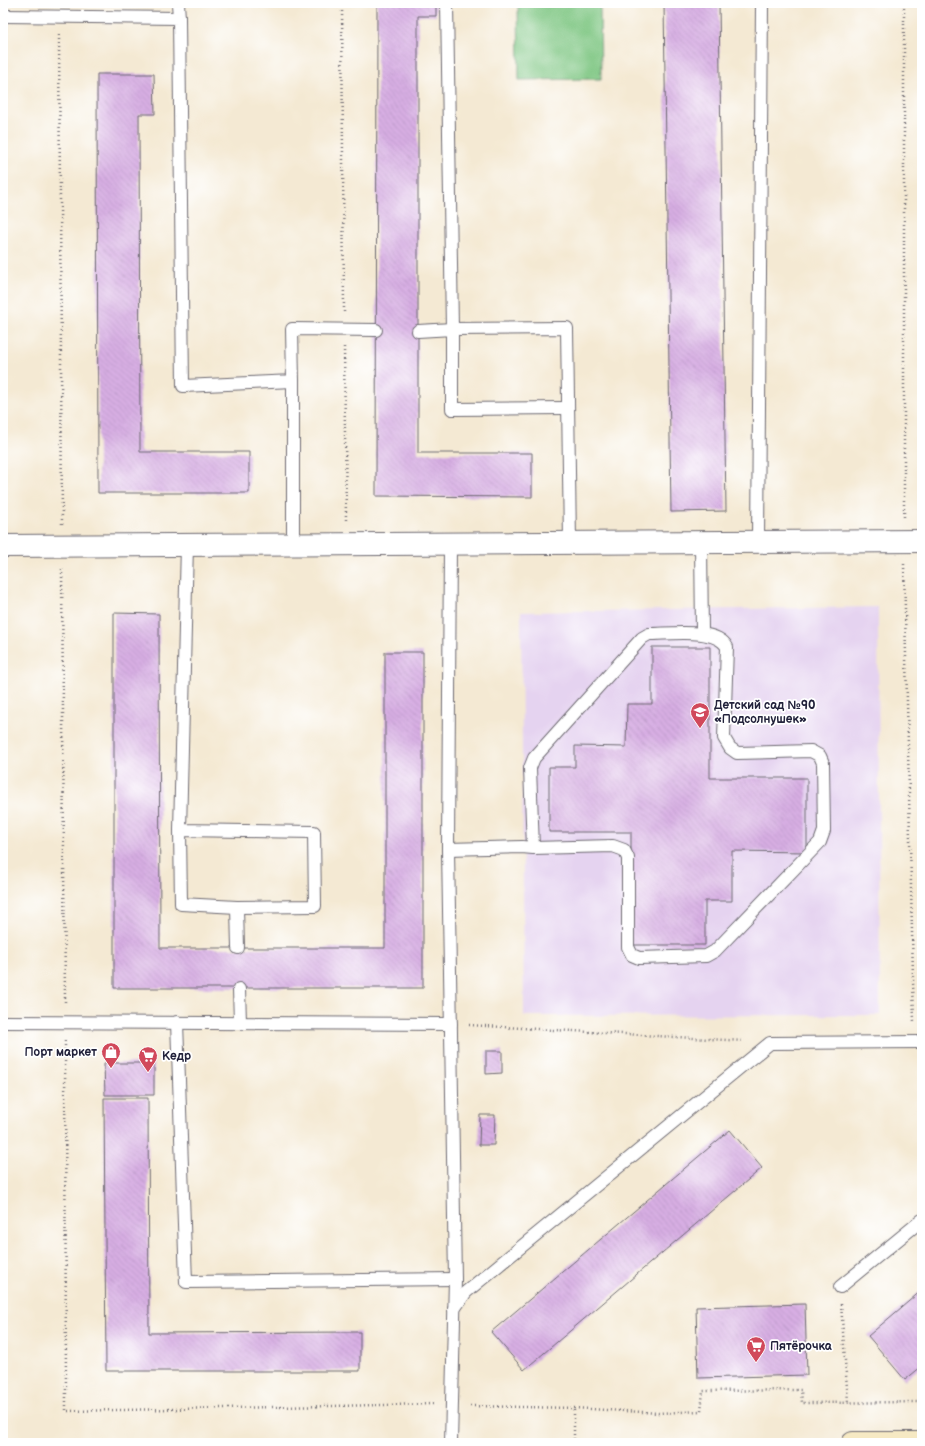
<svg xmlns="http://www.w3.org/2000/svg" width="925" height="1446" font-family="'Balsamiq Sans',sans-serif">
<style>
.built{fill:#e5d3f0}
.garden{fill:#7ec682;stroke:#50745e}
.building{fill:url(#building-back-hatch)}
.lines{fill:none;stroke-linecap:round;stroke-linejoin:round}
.lane-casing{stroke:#6c6870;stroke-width:14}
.street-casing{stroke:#6c6870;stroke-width:24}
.secondary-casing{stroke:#6c6870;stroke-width:24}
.path{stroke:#6c6870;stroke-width:2.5;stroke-dasharray:1 3;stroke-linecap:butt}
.lane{stroke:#fff;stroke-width:12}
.street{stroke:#fff;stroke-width:22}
.secondary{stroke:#f6e9c3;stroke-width:22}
.labels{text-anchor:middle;stroke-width:3.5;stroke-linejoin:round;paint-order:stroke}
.poi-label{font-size:12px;font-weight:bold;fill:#22223b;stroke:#fff;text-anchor:start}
</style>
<defs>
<pattern id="building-back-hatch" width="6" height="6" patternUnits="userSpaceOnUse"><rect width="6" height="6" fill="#d7aee3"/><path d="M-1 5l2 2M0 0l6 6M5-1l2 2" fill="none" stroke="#b895c4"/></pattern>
</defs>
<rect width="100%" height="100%" fill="#fff"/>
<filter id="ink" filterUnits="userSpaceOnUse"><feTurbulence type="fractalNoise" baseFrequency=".025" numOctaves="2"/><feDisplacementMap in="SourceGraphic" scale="8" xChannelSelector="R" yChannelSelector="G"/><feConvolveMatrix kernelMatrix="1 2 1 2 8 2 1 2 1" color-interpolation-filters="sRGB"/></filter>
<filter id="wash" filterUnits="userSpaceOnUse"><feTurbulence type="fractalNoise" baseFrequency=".012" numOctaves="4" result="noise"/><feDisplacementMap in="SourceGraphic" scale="16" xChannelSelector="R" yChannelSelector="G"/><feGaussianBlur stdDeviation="0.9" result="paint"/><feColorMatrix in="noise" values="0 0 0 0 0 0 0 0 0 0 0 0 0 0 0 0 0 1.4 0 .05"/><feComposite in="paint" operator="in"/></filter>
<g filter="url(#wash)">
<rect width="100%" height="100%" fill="#f4e9d3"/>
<!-- built -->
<polygon class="built" points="878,607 880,1015 524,1016 521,612"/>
<!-- garden -->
<polygon class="garden" points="518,3 600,3 601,79 519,80"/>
<g id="blocks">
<!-- building -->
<g class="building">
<polygon points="377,3 436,3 436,16 418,16 418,453 532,453 532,497 376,496"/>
<polygon points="664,3 719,3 726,511 671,512"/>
<polygon points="97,74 154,74 155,114 139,114 140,452 249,452 249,493 98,493"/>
<polygon points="114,613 159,614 160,948 385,948 385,652 423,652 423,988 114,988"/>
<polygon points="652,647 710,647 710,778 807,778 807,852 732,851 732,901 705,901 705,945 631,945 631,832 549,832 549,767 575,767 575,746 626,747 627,704 652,704"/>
<polygon points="486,1051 502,1051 502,1073 486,1074"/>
<polygon points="104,1063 154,1063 154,1095 105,1095"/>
<polygon points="104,1098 148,1098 149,1333 360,1332 360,1371 106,1371"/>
<polygon points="480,1115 495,1115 494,1145 479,1145"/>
<polygon points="730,1130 762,1168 524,1370 491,1332"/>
<polygon points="922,1290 922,1366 905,1380 868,1336"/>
<polygon points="805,1304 807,1375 698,1378 696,1307"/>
</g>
</g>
</g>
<g filter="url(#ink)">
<use href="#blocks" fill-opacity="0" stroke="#6c6870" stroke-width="1"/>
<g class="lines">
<defs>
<g id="lane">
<polyline points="178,3 179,18"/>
<polyline points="447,3 452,329 567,328 570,543"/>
<polyline points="3,16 179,18 183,386 293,381 292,329 376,330"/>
<polyline points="418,331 452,329 452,409 568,408"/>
<polyline points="293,381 293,545"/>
<polyline points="758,542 762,3"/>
<polyline points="701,543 702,633"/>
<polyline points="450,544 448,849 455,1279 451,1443"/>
<polyline points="180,830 314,832 315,906 237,907 181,904 180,830 187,545"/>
<path d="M448,849L522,847L533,848L613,846L624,850L628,858V947L632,955L639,958L706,956L715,951L820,842L824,831L823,763L820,756L811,751L737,753L730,748L724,738L727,647C716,627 670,634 649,634L642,638L534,758L530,768L533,848"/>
<polyline points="237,907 238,948"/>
<polyline points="239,989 240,1022"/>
<polyline points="3,1022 451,1024"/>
<polyline points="177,1022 186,1282 455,1279"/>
<polyline points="840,1287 922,1220"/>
<polyline points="454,1309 466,1292 770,1043 922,1042"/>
</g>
<polyline id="street" points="3,546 922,541"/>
<polyline id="secondary" points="853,1443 922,1443"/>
</defs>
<!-- lane casing -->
<use href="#lane" class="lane-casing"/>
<!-- street casing -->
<use href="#street" class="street-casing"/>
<!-- secondary casing -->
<use href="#secondary" class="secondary-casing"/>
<!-- path -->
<g class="path">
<polyline points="342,3 344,312"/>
<polyline points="59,35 62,524"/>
<polyline points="344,347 346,520"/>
<polyline points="904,517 904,3"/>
<polyline points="904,564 914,1023"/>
<polyline points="62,569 65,1004"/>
<polyline points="469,1025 744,1041"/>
<polyline points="65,1041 66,1411 435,1404"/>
<polyline points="841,1304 848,1402"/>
<polyline points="470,1406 574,1408 658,1413 701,1411 703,1391 801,1390 802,1403 922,1402"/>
<polyline points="574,1443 574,1408"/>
</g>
<!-- lane -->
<use href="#lane" class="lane"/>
<!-- street -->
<use href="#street" class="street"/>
<!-- secondary -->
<use href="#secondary" class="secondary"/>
</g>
</g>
<!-- icons -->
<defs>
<symbol id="school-pin" viewBox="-11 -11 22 30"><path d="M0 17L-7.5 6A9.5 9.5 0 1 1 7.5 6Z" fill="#d1495b" stroke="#fff"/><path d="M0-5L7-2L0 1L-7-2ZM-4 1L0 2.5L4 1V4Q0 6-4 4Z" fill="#fff"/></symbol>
<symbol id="shop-pin" viewBox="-11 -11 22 30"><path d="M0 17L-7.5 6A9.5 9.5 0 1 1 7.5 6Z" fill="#d1495b" stroke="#fff"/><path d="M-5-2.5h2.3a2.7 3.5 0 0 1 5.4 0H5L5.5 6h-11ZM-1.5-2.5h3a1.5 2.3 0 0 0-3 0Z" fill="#fff"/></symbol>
<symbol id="supermarket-pin" viewBox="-11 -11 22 30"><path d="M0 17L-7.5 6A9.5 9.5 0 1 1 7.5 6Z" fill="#d1495b" stroke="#fff"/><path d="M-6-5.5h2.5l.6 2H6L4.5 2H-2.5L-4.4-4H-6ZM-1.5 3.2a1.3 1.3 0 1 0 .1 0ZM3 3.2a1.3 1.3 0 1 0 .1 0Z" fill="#fff"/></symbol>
</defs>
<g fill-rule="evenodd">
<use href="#school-pin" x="689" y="701" width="22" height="30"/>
<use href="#shop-pin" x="100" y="1041" width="22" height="30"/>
<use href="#supermarket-pin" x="137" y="1045" width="22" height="30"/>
<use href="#supermarket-pin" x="745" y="1335" width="22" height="30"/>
</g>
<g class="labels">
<!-- poi labels -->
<g class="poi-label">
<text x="714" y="709">Детский сад №90<tspan x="714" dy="14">«Подсолнушек»</tspan></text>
<text x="97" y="1056" text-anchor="end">Порт маркет</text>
<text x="162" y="1060">Кедр</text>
<text x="770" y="1350">Пятёрочка</text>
</g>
</g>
<!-- margin -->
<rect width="925" height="1446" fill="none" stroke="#fff" stroke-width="16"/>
</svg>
